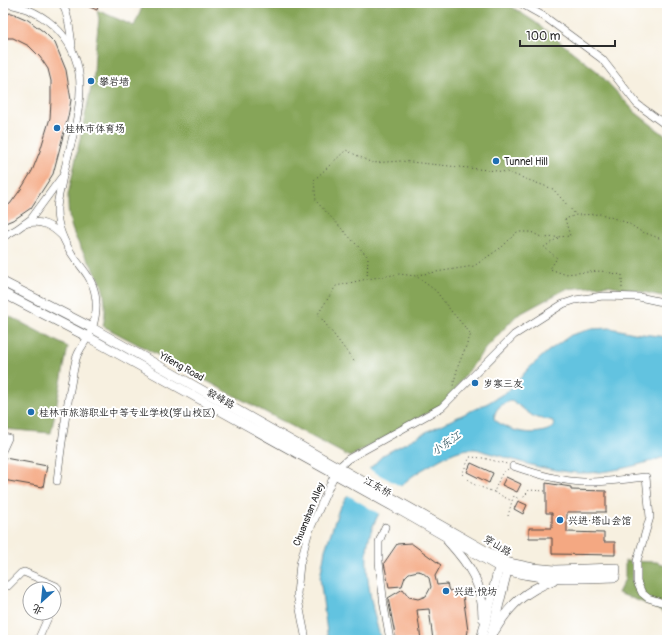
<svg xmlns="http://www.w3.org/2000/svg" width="670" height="643" font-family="Pangolin,'LXGW WenKai TC',sans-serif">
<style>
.forest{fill:#86a558;stroke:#586842}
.water{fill:#62c3e0;stroke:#467786;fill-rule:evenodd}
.pier{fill:#f7f0e0}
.building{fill:#f4a882}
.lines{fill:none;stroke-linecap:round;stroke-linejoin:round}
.minor-casing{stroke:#4a4946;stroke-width:8}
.major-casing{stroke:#4a4946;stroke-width:10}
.path{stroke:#4a4946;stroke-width:1;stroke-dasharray:1 3;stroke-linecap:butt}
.minor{stroke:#fff;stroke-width:7}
.major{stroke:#fff;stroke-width:9}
.poi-dot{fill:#1f6fb2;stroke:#fff;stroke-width:1.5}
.labels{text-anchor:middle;stroke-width:4;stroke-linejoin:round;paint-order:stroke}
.poi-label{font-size:10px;fill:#2b2b2b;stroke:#fff;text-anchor:start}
.street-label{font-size:10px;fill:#2b2b2b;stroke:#fff}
.water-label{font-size:11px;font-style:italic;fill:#3e606a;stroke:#fff}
</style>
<rect width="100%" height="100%" fill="#fff"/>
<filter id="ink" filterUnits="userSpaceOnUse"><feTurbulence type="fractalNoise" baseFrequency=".025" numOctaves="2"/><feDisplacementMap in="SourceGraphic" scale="8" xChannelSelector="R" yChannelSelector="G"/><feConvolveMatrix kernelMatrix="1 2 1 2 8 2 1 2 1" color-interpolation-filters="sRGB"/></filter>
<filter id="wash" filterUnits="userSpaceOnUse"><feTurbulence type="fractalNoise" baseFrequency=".012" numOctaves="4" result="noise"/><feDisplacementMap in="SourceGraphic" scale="16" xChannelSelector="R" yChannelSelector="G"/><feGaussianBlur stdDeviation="0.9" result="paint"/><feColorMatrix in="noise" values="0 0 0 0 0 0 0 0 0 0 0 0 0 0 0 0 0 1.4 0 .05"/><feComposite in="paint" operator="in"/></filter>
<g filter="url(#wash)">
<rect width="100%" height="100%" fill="#f7f0e0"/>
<!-- forest -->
<g class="forest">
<path d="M144,3H506L535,22L598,72L635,112L667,137V297L608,285L566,289L516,316L485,349L458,385L449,401L350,457L103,326C106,312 106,297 101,283C100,278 96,274 94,270C77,241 67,229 68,195L94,74L95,53L99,19L97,10L134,26Z"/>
<polygon points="3,313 68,347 51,433 3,429"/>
<polygon points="625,561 657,562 667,567 667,615 652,606 618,593 625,579"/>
</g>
<!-- water -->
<path class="water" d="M610,328L634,333L667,337V456C641,465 606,474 578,473C565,472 551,469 539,467C522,463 506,457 489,453C484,452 479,449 474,449C457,448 441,459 427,467C399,482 377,508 369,538C362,565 373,613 381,640H328L320,578L325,550L339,509L356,483L383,455L430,430L488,403L511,389L527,370L547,352L571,335L591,329ZM511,401C520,405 529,415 537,418C543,419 548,419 553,421L554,427C536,438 508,432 494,419C495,408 501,404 511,401Z"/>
<!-- pier -->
<polygon class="pier" points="367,468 402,487 395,493 381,515 346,494 354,481"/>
<g id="blocks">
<!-- building -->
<g class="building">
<polygon points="80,3 99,3 97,10"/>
<polygon points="12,13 28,20 44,32 55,43 66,70 71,100 68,117 53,174 31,208 15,219 3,224 3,208 10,204 21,189 32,171 40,151 50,118 51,101 51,81 48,69 40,57 29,46 13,38 3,38 3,14"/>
<polygon points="5,458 47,466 43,487 3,480 3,468"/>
<polygon points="471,463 493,473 489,483 467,472"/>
<polygon points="506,477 521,484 517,492 502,485"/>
<polygon points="546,483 571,487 571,490 606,491 606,512 567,512 567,532 604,533 604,542 615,542 615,555 552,554 552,538 529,538 529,528 552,528 552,513 546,513"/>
<polygon points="518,501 527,505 523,514 514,509"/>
<polygon points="411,543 441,565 435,576 437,585 447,584 449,591 462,588 468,631 466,640 433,640 429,609 417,610 421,640 396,640 388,598 403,589 409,597 418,599 426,596 431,587 429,578 422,572 418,571 409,573 405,577 402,586 389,587 384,563 397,544"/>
</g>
</g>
</g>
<g filter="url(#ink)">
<use href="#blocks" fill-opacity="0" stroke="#4a4946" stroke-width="1"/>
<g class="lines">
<defs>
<g id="minor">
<path d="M3,3C24,6 44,15 59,31C100,75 70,136 61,186C59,194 57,202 57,210C57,228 66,246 76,260C84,270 93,281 95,294C98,308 95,325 88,337C84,344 78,351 76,359C67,399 62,440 57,481"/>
<path d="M62,3C69,16 70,31 72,45"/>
<polyline points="520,3 545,17 602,59 637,104 667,126"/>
<path d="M25,224C41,219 52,226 62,236"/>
<polyline points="3,237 17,229 31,219 61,178"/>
<polyline points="3,437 8,438 3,449"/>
<path d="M513,466C536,474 559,481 583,482C604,483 625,479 646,477L650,517L637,561V582L642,593L648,598L667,604"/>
<polyline points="385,527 379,542 379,562 384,606 390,640"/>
<polyline points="3,583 8,586 21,573 24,572 56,586 58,588 54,602"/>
<polyline points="38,640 50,613"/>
<polyline points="306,640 297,594 300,564 308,534 332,480 339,467 348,459 442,407 514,335 563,304 575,300 603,296 639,297 667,303"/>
</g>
<g id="major">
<polyline points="3,282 92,328 500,559 509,563 490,640"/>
<polyline points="3,293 88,337 403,512 499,567 481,640"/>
<path d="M448,541C470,565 483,584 483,618"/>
<path d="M502,569C542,581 575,578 615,577L616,568L555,570L533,568L509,563"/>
<path d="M495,630C510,604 526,591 553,580"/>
</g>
</defs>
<!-- minor casing -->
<use href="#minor" class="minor-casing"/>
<!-- major casing -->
<use href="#major" class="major-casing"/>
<!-- path -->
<g class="path">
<polyline points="558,238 544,247 557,258 550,269 564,274 601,271 622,275 622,290"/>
<polyline points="417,275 474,266 502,247 517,232 531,232 543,238 570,236 565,219 576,215 601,214 628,223 640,231 667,241"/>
<polyline points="367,279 368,257 316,201 314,180 346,150 372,163 401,161 507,172 553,189 576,215"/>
<polyline points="354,361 318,314 336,286 367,279 399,274 416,276 436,291 451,311 471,334 458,366 453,386"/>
<polyline points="508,469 501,475 494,492 512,501 514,496 519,499 524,497 529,490 545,491"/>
<polyline points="494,492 475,485 462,474 470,457 483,458 507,464"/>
<polyline points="508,516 512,501"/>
</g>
<!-- minor -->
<use href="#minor" class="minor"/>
<!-- major -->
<use href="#major" class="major"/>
</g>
</g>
<!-- markers -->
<g class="poi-dot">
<circle cx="91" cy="81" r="4"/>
<circle cx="57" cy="128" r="4"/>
<circle cx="496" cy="161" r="4"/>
<circle cx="475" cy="383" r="4"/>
<circle cx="31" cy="412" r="4"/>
<circle cx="560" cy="520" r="4"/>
<circle cx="446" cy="591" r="4"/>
</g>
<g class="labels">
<!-- poi labels -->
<g class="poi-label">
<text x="99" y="85">攀岩墙</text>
<text x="65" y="132">桂林市体育场</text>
<text x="504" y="165">Tunnel Hill</text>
<text x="483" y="387">岁寒三友</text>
<text x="39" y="416">桂林市旅游职业中等专业学校(穿山校区)</text>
<text x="568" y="524">兴进·塔山会馆</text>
<text x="454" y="595">兴进·悦坊</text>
</g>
<!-- street labels -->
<g class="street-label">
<text transform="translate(182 366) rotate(29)" y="4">Yifeng Road</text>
<text transform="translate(221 398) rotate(29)" y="4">毅峰路</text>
<text transform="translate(378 486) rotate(29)" y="4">江东桥</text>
<text transform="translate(308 514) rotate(-68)" y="4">Chuanshan Alley</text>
<text transform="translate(498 545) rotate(31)" y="4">穿山路</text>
</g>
<!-- water labels -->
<g class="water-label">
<text transform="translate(446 443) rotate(-35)" y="4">小东江</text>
</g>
</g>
<!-- margin -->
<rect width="670" height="643" fill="none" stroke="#fff" stroke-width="16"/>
<!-- north arrow -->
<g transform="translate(42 601) rotate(207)"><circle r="19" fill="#ffffff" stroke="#aaaaaa"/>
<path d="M0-3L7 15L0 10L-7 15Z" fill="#1f6fb2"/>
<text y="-6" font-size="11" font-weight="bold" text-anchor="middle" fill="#2b2b2b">北</text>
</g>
<!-- scale -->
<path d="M520 40v6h95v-6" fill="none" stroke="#2b2b2b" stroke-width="2"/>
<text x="526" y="40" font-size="12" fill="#2b2b2b" stroke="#ffffff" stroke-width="3" paint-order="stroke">100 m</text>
</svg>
